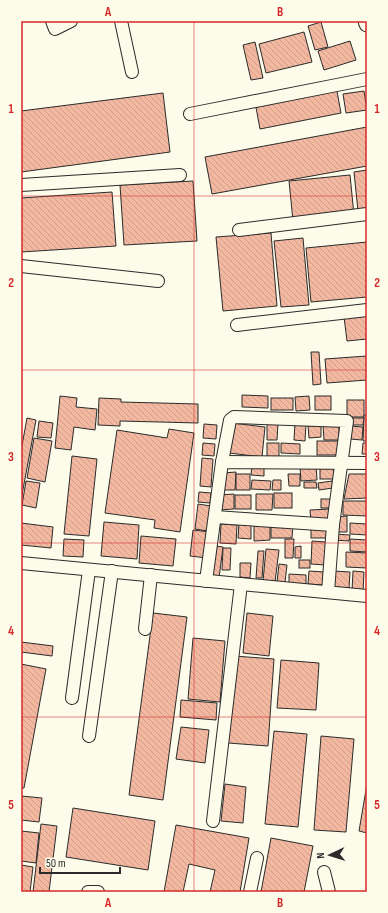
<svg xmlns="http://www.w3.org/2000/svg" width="388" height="913" font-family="'Sofia Sans Condensed',sans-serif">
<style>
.building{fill:url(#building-back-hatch);stroke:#2b2b2b}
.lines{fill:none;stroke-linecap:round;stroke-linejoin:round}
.minor-casing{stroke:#2b2b2b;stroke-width:14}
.major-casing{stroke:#2b2b2b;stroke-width:17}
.minor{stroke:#fdfbea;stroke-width:12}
.major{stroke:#fdfbea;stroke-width:15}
.grid{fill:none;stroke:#d62828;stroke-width:1;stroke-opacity:0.55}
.neatline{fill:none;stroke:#d62828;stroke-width:1.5}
.grid-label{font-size:13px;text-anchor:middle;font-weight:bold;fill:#d62828}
</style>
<defs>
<pattern id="building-back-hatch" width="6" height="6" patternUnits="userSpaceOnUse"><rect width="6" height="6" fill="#f2b8a0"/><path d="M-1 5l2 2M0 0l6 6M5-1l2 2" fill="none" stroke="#d09e8a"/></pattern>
</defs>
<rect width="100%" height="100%" fill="#fdfbea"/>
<!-- building -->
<g class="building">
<polygon points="321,22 328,47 315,50 308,26"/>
<polygon points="304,32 312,62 266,73 259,44"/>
<polygon points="350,41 356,60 324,70 318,51"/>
<polygon points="255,42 263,78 251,80 243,45"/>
<polygon points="336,86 341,113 260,129 255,102"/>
<polygon points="364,91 367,110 346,113 343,94"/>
<polygon points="163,93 170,152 21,172 21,111"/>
<polygon points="367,127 367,166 212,194 205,157"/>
<polygon points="367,170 367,210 358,211 354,172"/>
<polygon points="350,175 354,215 293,221 289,181"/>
<polygon points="193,181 197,241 124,245 120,185"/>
<polygon points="112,192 116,246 21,252 21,198"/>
<polygon points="271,233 277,306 223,311 216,237"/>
<polygon points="303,238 309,305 281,307 274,241"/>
<polygon points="367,242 367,297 311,302 306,248"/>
<polygon points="367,314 367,339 347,341 344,317"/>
<polygon points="311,352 319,352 321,384 313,385"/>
<polygon points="367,356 367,380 327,383 325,359"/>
<polygon points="242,395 268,396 268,408 242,407"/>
<polygon points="60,396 77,398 76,407 97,409 95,430 74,427 71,450 55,448"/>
<polygon points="309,396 310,410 296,411 295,397"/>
<rect x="315" y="396" width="16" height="14"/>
<polygon points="99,398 121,399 121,402 198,404 198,423 120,421 120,426 98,425"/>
<rect x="271" y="398" width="22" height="12"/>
<rect x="347" y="400" width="17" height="17"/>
<polygon points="364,415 367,415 367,441 363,441"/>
<polygon points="27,418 36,420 21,500 21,451"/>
<polygon points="350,418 364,418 363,425 349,425"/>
<polygon points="39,421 53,423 51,438 37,437"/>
<polygon points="232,423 265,427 262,457 229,453"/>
<polygon points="267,423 278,423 277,440 267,440"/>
<polygon points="295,423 306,423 305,441 294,440"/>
<polygon points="204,424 217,425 216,439 203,438"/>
<polygon points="321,425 321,437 309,438 308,426"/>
<polygon points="323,425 339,425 339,440 324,440"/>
<polygon points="350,426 363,427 362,440 350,439"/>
<polygon points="169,429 194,433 180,532 154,528 155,520 105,513 117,430 167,438"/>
<polygon points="34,438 52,441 45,482 27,478"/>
<rect x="317" y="441" width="22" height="14"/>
<polygon points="203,443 215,444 214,456 202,455"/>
<rect x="267" y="443" width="12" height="16"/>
<polygon points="281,443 300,444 300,454 281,453"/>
<polygon points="363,443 367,443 367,454 362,454"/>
<polygon points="72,456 97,459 89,536 64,534"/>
<polygon points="202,458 213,459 211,487 200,486"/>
<polygon points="252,464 264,464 264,476 251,475"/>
<rect x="320" y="464" width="14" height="15"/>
<polygon points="316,465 317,480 301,481 300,466"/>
<polygon points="236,472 235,490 221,490 223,473"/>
<rect x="236" y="474" width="14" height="16"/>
<polygon points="288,474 300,474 300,486 289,486"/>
<polygon points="349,474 367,474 367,498 344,499"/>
<polygon points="252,480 271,481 270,490 251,489"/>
<polygon points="273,480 281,480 281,490 272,490"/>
<polygon points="26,481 40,483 36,508 22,505"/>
<polygon points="332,481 333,488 319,490 318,483"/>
<polygon points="304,482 316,482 317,488 304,488"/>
<polygon points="199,492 211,493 210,503 198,502"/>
<rect x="274" y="493" width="18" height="15"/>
<polygon points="234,494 234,509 219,510 219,495"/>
<polygon points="256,494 273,494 272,510 256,510"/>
<rect x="235" y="495" width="16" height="14"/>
<rect x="321" y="499" width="12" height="9"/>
<polygon points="343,501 367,501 367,516 343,515"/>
<polygon points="198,504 211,506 208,531 195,529"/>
<polygon points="330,509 330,521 311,522 310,510"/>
<polygon points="347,516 347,532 335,532 336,517"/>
<polygon points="104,522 139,525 137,559 101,556"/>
<polygon points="21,523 53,527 51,548 21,545"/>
<polygon points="350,523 367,524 367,535 350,534"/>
<polygon points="221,524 237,525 236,544 220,543"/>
<polygon points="239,524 251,525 251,539 238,538"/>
<polygon points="254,524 270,524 270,540 254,541"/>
<polygon points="271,524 293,524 292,538 271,538"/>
<rect x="311" y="527" width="19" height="11"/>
<polygon points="193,530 210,532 207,558 190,556"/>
<polygon points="334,534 350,535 349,541 334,540"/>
<polygon points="141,536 176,539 173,566 139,563"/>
<polygon points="64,539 84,540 83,557 63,556"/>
<polygon points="285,539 294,539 293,558 285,558"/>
<polygon points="350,539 367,540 367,552 350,551"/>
<polygon points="312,541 326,542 325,565 311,564"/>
<polygon points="215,546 223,547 219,578 209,576"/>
<polygon points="301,546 301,558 295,558 295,547"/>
<polygon points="223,548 231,548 230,570 222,570"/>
<polygon points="266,549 279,550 275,582 263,581"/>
<polygon points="258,551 264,551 262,578 256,578"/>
<polygon points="346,552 367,553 367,568 346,567"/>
<rect x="299" y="560" width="11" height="8"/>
<polygon points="240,563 251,563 250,578 240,577"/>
<polygon points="279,564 287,565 285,582 277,582"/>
<polygon points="309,571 324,572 324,585 308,584"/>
<polygon points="333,571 350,572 349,588 332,587"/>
<polygon points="353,571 364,572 363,592 352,591"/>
<polygon points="289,574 306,575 306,584 289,584"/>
<polygon points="153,613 187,617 163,800 129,795"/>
<polygon points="247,613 273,616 269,656 243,653"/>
<polygon points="193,638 225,641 220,702 188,699"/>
<polygon points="21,642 53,646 52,656 21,652"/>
<polygon points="234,656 274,659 268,746 228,743"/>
<polygon points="281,660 319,663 316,710 277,708"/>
<polygon points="21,664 46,669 24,788 21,788"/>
<polygon points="181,700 217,703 216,720 180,717"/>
<polygon points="181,727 209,730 205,763 176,759"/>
<polygon points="274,731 307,734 298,827 265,824"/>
<polygon points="321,736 354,739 346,832 314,830"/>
<polygon points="225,784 246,787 243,823 221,821"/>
<polygon points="367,784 367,833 359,831"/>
<polygon points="21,796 42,798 39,822 21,820"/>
<polygon points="73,808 155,821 148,870 66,857"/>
<polygon points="41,824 57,826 49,892 33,892"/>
<polygon points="176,825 249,838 240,892 210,892 215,870 189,864 183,892 164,892"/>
<polygon points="21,831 39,833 36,863 21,861"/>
<polygon points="271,838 313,846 304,892 261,892"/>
<polygon points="21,865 33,867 30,892 21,892"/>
</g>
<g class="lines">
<defs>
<g id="minor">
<polyline points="52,21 55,29 71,21"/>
<polyline points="121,21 132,72"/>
<polyline points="190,114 367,79"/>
<polyline points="21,185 180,175"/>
<polyline points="239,230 367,214"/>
<polyline points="21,266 158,281"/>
<polyline points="237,325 367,310"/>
<polyline points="222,462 230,420 234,417 347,421 333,525 328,592"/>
<polyline points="215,517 333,525"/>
<polyline points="21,563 367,596"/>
<polyline points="206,581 222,462 367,463"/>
<polyline points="145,629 151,575"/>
<polyline points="72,698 89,570"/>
<polyline points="89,736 112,571"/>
<polyline points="213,821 241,584"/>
<polyline points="324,872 329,892"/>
<polyline points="88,892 98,892"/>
<polyline points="250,892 257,858"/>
</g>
<polyline id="major" points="366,21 367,24"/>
</defs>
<!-- minor casing -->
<use href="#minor" class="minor-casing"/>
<!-- major casing -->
<use href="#major" class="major-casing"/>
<!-- minor -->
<use href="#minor" class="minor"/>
<!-- major -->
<use href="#major" class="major"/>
</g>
<!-- grid -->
<path class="grid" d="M194,21V892M21,196H367M21,370H367M21,543H367M21,717H367"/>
<!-- border -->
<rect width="388" height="913" fill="none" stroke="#fdfbea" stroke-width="44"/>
<!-- north arrow -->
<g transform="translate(330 855) rotate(266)" stroke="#fdfbea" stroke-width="3" paint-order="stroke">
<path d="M0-3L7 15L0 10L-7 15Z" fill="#2b2b2b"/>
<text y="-6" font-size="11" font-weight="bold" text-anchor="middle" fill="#2b2b2b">N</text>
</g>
<!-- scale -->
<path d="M40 867v6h80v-6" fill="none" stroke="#2b2b2b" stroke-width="2"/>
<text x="46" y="867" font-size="12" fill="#2b2b2b" stroke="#fdfbea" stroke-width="3" paint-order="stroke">50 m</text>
<rect x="22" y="22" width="344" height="869" class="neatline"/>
<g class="grid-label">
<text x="108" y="16">A</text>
<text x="280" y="16">B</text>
<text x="11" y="113">1</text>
<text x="377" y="113">1</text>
<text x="11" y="287">2</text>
<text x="377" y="287">2</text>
<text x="11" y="461">3</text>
<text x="377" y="461">3</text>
<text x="11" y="635">4</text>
<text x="377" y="635">4</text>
<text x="11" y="809">5</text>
<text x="377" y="809">5</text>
<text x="108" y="907">A</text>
<text x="280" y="907">B</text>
</g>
</svg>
